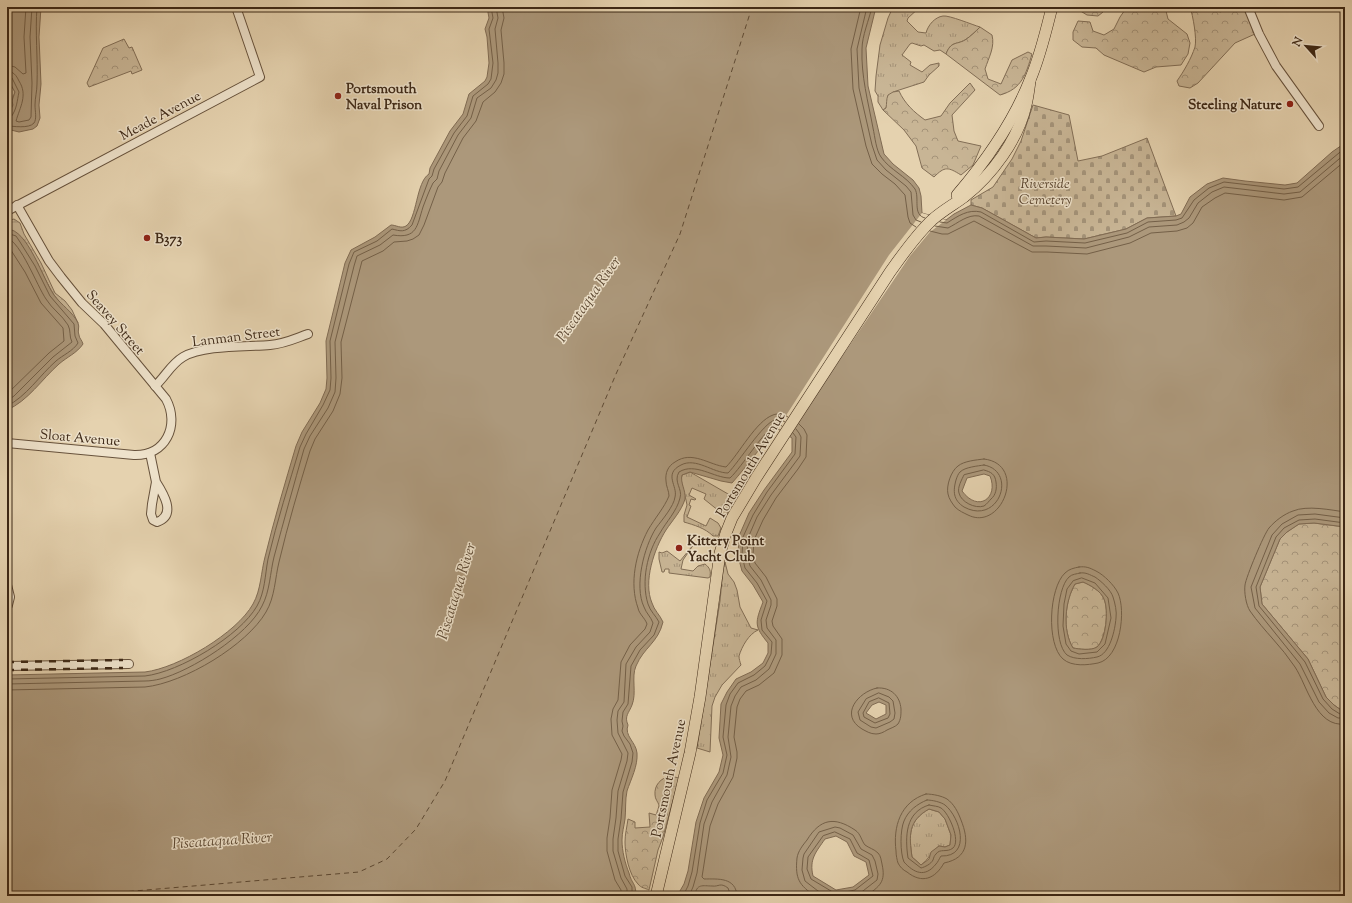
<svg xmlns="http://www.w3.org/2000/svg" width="1352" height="903" font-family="'Sorts Mill Goudy',serif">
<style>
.grass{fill:url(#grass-tufts);stroke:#826e56}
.forest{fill:url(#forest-crowns);stroke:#826e56}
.wetland{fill:url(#wetland-marsh);stroke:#826e56}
.cemetery{fill:url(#cemetery-stones);stroke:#826e56}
.water{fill:#ac987b;stroke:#806b53;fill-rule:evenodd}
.pier{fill:#e5d2af}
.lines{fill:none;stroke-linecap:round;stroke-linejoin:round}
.shore{stroke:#746048;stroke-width:1}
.ferry{stroke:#5e4a34;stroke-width:1;stroke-dasharray:5 4;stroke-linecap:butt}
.minor-casing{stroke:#67523c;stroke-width:10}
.major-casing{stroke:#3d2816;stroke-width:12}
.minor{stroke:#eee2cb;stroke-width:8}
.major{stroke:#e5d2af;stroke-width:11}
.rail{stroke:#3d2816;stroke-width:2.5;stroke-dasharray:7 7;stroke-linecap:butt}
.poi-dot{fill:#8f2418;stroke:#eee2cb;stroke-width:1.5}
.labels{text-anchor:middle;stroke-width:3;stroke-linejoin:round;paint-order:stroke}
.poi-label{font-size:14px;font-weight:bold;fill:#3d2816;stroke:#eee2cb;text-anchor:start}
.street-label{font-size:14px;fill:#3d2816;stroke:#eee2cb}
.park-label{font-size:14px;font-style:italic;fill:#59442f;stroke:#eee2cb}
.water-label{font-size:15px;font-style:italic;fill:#5e4a34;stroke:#eee2cb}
</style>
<defs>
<pattern id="grass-tufts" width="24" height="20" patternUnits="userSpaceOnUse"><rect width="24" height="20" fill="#c8b595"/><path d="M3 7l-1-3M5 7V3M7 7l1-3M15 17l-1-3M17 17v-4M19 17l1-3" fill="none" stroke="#a49379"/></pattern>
<pattern id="forest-crowns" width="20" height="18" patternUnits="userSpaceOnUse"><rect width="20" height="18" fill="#c8b595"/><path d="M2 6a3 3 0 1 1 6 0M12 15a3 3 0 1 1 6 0" fill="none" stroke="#a49379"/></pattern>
<pattern id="wetland-marsh" width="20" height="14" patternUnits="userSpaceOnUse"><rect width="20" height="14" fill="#c8b595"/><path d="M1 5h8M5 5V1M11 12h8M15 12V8" fill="none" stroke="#a49379"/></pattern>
<pattern id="cemetery-stones" width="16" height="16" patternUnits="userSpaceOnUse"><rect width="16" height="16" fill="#c8b595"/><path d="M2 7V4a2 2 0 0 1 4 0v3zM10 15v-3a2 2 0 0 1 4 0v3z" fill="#a49379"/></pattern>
</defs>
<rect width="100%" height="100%" fill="#e5d2af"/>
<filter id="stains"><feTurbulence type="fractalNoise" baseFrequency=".005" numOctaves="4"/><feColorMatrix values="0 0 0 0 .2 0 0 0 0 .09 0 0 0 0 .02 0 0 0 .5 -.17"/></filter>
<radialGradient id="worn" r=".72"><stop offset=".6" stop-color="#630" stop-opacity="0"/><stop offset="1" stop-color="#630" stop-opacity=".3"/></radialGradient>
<!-- grass -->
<g class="grass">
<path d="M893,7H920L908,18L907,21L918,32L926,33C928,25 935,17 943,16C949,15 973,25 980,27C975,32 971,36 965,40C956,45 951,41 946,54L940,50L934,51L924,45L921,46L912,43L910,44L902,55L911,62L910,65L922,72L930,65L939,63V66L929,75L924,82L893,92L886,108L883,110L878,102V96L875,91L876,76L880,45L888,18Z"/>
<path d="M690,472L735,498L725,518L719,511L704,499L706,494L692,488L689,495L696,499L695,500L691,499L689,505L691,506L687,517L706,526L710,518L718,523L721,528L718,536H713C705,528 694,525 684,522V515L687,505L686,500L681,480L682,475Z"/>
<path d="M694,544L683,560L681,569L693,571L698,566L705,564C710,568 711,571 710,577L708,578L669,573V569H665L664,572H662L659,559V552L662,553L667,551L680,561Z"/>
<path d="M725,562L728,574L734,582L737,590L740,607L751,628L758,630C749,634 742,646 739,656C739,659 740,662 741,665L722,685L715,697L712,706L710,752L697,748L720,601L723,570Z"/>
<path d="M929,809L939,812L945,819L951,835L950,845L945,847L939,846C931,852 929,859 921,865L912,857C909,835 908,821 929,809Z"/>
</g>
<!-- forest -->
<g class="forest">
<polygon points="1074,7 1102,7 1103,12 1098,16 1087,15"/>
<polygon points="1127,7 1165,7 1168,19 1187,34 1190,43 1188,54 1181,65 1156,67 1144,72 1104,55 1096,48 1082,47 1073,40 1073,32 1078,21 1090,22 1093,31 1104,35 1114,29 1120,17"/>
<path d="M1190,7H1213L1220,12L1234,7L1246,9L1255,34L1235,43L1198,83L1190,88L1179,86L1177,81C1184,71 1191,59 1195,47C1197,38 1193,16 1190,7Z"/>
<path d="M980,27L992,35C995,47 989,57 985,69L988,79L1001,84L1012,60L1028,52L1032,54C1026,74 1022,89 1000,95L946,54C951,41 956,45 965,40C971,36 975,32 980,27Z"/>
<polygon points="124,39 129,48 132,47 142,70 132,74 131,71 89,87 87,83 103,48"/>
<path d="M970,83L975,90L952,115L954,131L958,141L981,146L973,165L961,175C948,167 945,166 934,177L922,168L916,146L904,130L883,110L886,108C887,103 886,100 888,95L893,92L899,91C905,104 914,112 925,120L941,116L950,103Z"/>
<polygon points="1314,523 1345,527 1345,709 1341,710 1334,705 1326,697 1308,659 1262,604 1260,587 1280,539 1287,532 1299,524"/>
<path d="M1083,582C1090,585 1101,591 1104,599C1109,610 1106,639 1097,647C1091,651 1079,649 1073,648C1062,630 1065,601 1075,584Z"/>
<path d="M670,776L679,778L663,837L658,850L649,890C645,888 641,888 638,884C629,875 625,854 625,842C625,834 627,827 628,819L635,822V828L650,827L649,813L656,815C657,812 659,807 659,805C658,802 655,799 655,795C654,785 661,778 670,776Z"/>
</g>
<!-- wetland -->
<g class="wetland">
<polygon points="7,78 15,92 13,97 13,105 7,117"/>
<path d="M14,219L20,223L24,234L41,263L55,293L65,301L72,310L78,323C71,313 61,305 54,295C44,280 26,230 7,229V221Z"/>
</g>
<!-- cemetery -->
<polygon class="cemetery" points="1033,105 1069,115 1078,161 1102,156 1147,138 1176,216 1147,218 1126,229 1084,239 1046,237 1036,238 982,208 971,205 971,200 993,187 1012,159 1021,141"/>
<!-- water -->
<g class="water">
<polygon points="7,7 41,7 39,37 41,84 39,105 40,118 37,126 33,129 19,132 7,129 7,117 13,105 12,101 15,92 7,78"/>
<path d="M487,7H876L866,48L868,86L884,154L893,164L913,180L919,188L921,196L922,213L946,220L954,214L971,205L982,208L1036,238L1046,237L1084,239L1126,229L1147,218L1176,216L1181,214L1190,197L1207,184L1223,178L1245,181L1285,185L1297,183L1332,152L1345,143V527L1314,523L1299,524L1287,532L1280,539L1260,587L1262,604L1308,659L1326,697L1334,705L1341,710L1345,709V896H725L720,894L711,896L704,894L703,896H677L684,884L688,871L696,822L704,798L719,772L723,755L719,738L721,704L727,692L736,679L751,672L763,663L768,653V643C754,626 755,623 763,602L753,585L742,571L738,556L739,536L749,513L764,490L792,452V438L778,429C761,445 748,465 732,483L721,481L690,472L682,475C680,483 686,490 685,499C682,510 672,521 666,530C654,549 643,582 652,603C654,610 660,615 663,622C658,643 644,647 636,666C631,677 637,693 632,705C629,713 624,716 628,725C624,736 636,742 637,753C638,766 631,779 627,791C625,800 626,810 625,819C624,826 622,833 622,840C622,851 625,863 629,873C632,885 636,882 636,896H7V675L145,672C178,668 237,633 253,604C261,590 261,572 265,557C274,520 285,483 296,446L302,432L320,403L326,389L327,378L326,341L345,263L351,250L375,237L391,225C396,225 401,229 406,226C417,219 416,182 429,174L430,168L450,131L463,114L469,94L485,81L487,77L489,63L487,37L485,29L489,18ZM984,474L990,476C999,498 978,513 962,491L967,478ZM1083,582C1090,585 1101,591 1104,599C1109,610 1106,640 1097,647C1091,651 1079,649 1073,648C1062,630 1065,601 1075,584ZM879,702L886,705V714L876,719L866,713L872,705ZM929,809L939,812L945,819L951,835L950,845L945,847L939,846L931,852L929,859L921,865L912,857C909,835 908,821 929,809ZM836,836L847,842L854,856L866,862L869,875L853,887L836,890L813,876C809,859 816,852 825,839Z"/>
<path d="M7,229C28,229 43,280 54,295C61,305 73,312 78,323C80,327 77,331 79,335C79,338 82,340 83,344C77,353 67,357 59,364C42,379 28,401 7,410Z"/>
</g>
<!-- pier -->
<polygon class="pier" points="922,213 946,220 930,232 910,256 789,435 778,428 889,255"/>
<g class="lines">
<!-- shore -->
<g class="shore">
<polyline points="861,7 851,49 853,89 866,146 872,164 882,174 895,184 905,195 908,217 910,223 916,227"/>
<polyline points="867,7 857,49 859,88 872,145 877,160 886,170 906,186 911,192 913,215 916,220 921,222"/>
<path d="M872,7C869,20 862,36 862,49C861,76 868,101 873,128C875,137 876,150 881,157C890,170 906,176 915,189C920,198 912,215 925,218"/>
<polyline points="7,65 15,67 23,74 26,73 24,37 26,7"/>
<path d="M7,71C14,72 16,75 19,81C28,95 20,107 16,121L19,122L29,120L31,117L32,83L30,37L32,7"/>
<path d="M7,77L12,78L19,92C17,101 17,109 11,117L7,119"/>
<path d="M7,126C13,126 29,129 34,123C37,119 35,111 35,105C35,98 37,91 37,84C38,58 35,33 37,7"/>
<path d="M940,222L947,223C958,216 968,209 981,212L1034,242L1046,241L1085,243L1127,233L1148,222L1176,220L1182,218L1194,200L1209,188L1224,182L1284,189L1298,187L1345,148"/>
<path d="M935,226L948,228C958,223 968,214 979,216L1033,246H1046L1086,248L1129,237L1149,227L1177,225L1184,222L1189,218L1198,203L1212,192L1224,187L1284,194L1300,192L1345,154"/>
<polyline points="930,231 942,234 948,234 974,221 1032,252 1047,252 1087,254 1130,243 1151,233 1177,231 1187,228 1193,223 1202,207 1215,198 1225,193 1284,200 1302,197 1345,161"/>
<path d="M7,233L16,236L20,242L35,266L50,296L74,324L75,336L78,343C73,351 63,355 56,361C40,375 26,397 7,406"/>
<path d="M7,238C21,242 37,286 46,299C52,309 62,315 68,325C71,330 69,337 72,342L53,357L14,396L7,401"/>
<polyline points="7,244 25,272 41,303 63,328 64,341 49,353 7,394"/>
<path d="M984,459C1028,464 1002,532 968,515C964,513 959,511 955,507C952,503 949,499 948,494C946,486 951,471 958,466C964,461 976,460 984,459Z"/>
<path d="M984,465C1018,471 999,526 964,507C953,500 953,491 956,480C957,477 958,474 960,472C965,467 978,466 984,465Z"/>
<path d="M984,470C991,472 995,474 996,482C997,488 996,495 991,499C989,501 987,504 984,506C975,509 961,502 959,493C957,488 962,479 964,475Z"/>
<path d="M1345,512C1331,510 1307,505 1293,511C1284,514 1275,521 1269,528C1264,534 1246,577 1245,585C1244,592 1246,605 1250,611C1264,631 1282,647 1295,667C1307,685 1316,728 1345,724"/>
<polyline points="1345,518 1315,514 1298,515 1282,524 1272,535 1251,587 1255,608 1300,664 1319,702 1329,713 1338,718 1345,718"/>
<polyline points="1345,523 1315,519 1299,520 1284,528 1276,537 1256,587 1259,606 1305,662 1323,699 1332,709 1340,714 1345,713"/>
<path d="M1079,567C1086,566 1090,568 1096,571C1104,575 1114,585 1118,593C1126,610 1121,658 1098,663C1088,665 1072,667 1063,659C1046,644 1049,588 1065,573C1069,569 1074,568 1079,567Z"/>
<path d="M1080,573C1086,572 1090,575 1095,577C1101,581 1111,590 1113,597C1115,603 1117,612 1116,618C1115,630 1110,654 1097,657C1088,659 1075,660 1067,655C1053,643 1056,589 1069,577C1072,574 1077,574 1080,573Z"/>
<polygon points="1082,578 1095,583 1108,598 1111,618 1105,644 1097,652 1079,654 1071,651 1066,644 1063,626 1064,604 1067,589 1073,581"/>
<path d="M7,679L145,676C179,672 240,636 257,606C265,592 265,575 268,559C277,521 289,484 300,447L306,434L323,405L330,390L331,378L330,341L349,264L354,252L377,241L392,229C400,231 405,233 412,225L429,179L432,176L434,169L454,133L467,116L473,96L488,84L491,79L493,63L489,29L493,18L491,7"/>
<path d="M7,684L145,681C150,681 156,680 160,679C191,671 248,635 262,606C270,591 270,573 274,557C284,520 294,484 304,449L310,436L328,408L335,392L336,378L335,342L354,266L357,256L380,245L393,235C417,239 417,226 423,207C426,199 429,191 433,183L437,179L439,171L458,135L471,118L477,98L491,88L496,80L498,73V63L495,29L498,18L496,7"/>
<path d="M877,688C891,687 900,696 901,709C901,715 901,719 898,724C895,727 891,728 887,730C884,732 880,734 876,734C870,734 866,731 862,729C839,715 858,692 877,688Z"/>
<path d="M7,690L145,687C184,683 247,645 266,612C275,597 275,578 279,562C288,524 299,487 310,451L315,439L333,411L340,394L342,378L341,342L362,261L383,251L394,242L407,241L413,239L419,235L424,225L438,187L442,182L445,173L463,138L476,121L483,102L495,92L501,83L504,74V63L501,30L504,18L502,7"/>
<polygon points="879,693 889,697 893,701 895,713 894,719 890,722 876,728 871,727 860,720 858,712 866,699"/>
<polygon points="879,698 889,703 890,714 888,718 875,723 864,717 863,713 869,702"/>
<path d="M926,794C933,794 942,796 947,799C954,804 958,812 961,820C969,840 969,858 944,863C935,879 922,884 907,872C903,870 900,867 898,863C897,860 896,855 896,851C893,827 900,802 926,794Z"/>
<path d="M927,800C932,800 941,802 945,805C960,817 972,857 941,856C939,859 938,862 936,864C925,878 914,873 904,862C900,853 900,830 904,821C908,811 917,804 927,800Z"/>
<path d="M929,805C933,806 938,806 941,808C949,813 961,841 953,848C947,853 940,848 936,854C934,856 934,857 933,860C931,864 925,867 921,868L908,858C905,837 905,812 929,805Z"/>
<polygon points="835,832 850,839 857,853 869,860 873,876 855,890 836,894 811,879 807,869 808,857 823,836"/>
<path d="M621,896V890L615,880L607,851V838L610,818L612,790L621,760L622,754L612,735L611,719L613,709L618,700L621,662L630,645L645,629L647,624C645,618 639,614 638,608C629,583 636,553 648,530C655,518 664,508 669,496C669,491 666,486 666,481C665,473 668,466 675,462C692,450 709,465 726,467C739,454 756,421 773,415C778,413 783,414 788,417"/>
<path d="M627,896V889L621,878L613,851V839L616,818L618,791L627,761L628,753L618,733L617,720L618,711L624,702L626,664L636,647L650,632L653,623C651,617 646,613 644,607C634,586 644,547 656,528C662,520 674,506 675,497C678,486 663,474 681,465C696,457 713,473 728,473C739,462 763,423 775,420C779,419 782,420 785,422"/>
<path d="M632,896V887L625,876L618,851V839L621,819L623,792L632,762L633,753L630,744L624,736L622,731L623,726L622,721L623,712L628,704L631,666L640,650L654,635L659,622C656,616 650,611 648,604C641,582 647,552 660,533C666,522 677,511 680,498C683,489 673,482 679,472C695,462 714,478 730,478C742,467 764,430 776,425C779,424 780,425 782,426"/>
<polyline points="683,896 688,886 692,872 700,823 707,800 723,773 727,755 723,737 726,705 730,694 738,683 754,675 765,666 771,654 772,642 762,630 761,620 767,601 757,583 745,568 742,556 743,537 753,515 767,492 795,454 796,437 793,433"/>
<polyline points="689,896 693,887 697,873 704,824 712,802 727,775 731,757 728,737 731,706 735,696 741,687 756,680 769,669 776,654 776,640 767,628 766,620 771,605 771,600 761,580 750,566 747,555 748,538 757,517 771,495 800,456 801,437 799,433 796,429"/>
<path d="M695,896C696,883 703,886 712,886C719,887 720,882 728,888L731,896"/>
<path d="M737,896C736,877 718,879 704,879L702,877L710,826L718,804L733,777L737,758V752L734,737L737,707L740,699L746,691L759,685L774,673L782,655V639L773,626L772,621L777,606V599L766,577L755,563L753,555L754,540L763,520L776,498L798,469L806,457L807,435L804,429L799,424"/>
<path d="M815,896C799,885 795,879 797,858C798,851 803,845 807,840C820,819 834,816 855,830C861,834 861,840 865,845C869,848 874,849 878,853C881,856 881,860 882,864C886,882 880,886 866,896"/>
<polyline points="829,896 818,891 805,881 802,870 803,858 804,854 819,832 835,827 840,828 853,835 861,849 872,855 875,861 878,874 877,880 859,894 852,896"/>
</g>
<!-- ferry -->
<polyline class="ferry" points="75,896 359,872 387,859 416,829 445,781 616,374 680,234 752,7"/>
<defs>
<g id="minor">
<polyline points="1248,7 1259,34 1276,66 1319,126"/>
<polyline points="7,211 260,77 236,7"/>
<path d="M155,386C165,377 171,364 183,357C203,345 246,347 270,345C284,344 294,339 308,334"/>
<path d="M7,443L134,455C166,456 180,425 166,399L104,324L82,303L61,277L49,261L17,205"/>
<path d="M150,453L156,482L152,504L151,514L153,520L157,522C177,515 163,493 156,482"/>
<polyline points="7,585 10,597 8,605 7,605"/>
<polyline points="7,666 129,664"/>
</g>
<g id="major">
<path d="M957,195C986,161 1013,123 1030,80C1040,57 1046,31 1052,7"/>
<path d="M656,896L690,753L700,697L720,553L726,533L732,518L756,478L890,272C903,254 915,236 932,220C942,211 953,205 964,197C992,175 1018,140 1026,105C1028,97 1029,89 1030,81"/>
</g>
</defs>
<!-- minor casing -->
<use href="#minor" class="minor-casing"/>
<!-- major casing -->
<use href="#major" class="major-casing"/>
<!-- minor -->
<use href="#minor" class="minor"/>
<!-- major -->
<use href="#major" class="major"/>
<!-- rail -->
<g class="rail">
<polyline points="7,662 123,660"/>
<polyline points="7,670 123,668"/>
</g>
</g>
<!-- markers -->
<g class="poi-dot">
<circle cx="338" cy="96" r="4"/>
<circle cx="1290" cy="104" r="4"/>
<circle cx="147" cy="238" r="4"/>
<circle cx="679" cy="548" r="4"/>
</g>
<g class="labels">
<!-- poi labels -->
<g class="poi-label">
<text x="346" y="93">Portsmouth<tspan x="346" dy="16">Naval Prison</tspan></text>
<text x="1282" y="109" text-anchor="end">Steeling Nature</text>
<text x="155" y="243">B373</text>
<text x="687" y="545">Kittery Point<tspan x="687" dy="16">Yacht Club</tspan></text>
</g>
<!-- street labels -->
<g class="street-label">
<text transform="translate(160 115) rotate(-28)" y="5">Meade Avenue</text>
<text transform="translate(116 322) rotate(49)" y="5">Seavey Street</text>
<text transform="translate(236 336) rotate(-7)" y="5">Lanman Street</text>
<text transform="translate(80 437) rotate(5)" y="5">Sloat Avenue</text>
<text transform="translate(750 464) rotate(-59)" y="5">Portsmouth Avenue</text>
<text transform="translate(668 778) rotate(-78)" y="5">Portsmouth Avenue</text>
</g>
<!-- park labels -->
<g class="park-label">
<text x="1045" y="188">Riverside<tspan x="1045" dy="16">Cemetery</tspan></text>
</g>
<!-- water labels -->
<g class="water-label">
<text transform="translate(588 299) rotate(-55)" y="5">Piscataqua River</text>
<text transform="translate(456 591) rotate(-73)" y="5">Piscataqua River</text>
<text transform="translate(222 840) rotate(-4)" y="5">Piscataqua River</text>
</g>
</g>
<!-- margin -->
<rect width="1352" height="903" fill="none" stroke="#e5d2af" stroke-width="24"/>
<rect x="8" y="8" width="1336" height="887" fill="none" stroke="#3d2816" stroke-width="2"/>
<rect x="12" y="12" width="1328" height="879" fill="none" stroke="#3d2816"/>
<!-- north arrow -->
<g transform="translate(1306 46) rotate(297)" stroke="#eee2cb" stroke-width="3" paint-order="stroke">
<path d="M0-3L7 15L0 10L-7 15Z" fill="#3d2816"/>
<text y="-6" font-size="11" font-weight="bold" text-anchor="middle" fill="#3d2816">N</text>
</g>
<rect width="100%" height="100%" filter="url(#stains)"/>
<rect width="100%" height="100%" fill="url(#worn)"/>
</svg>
